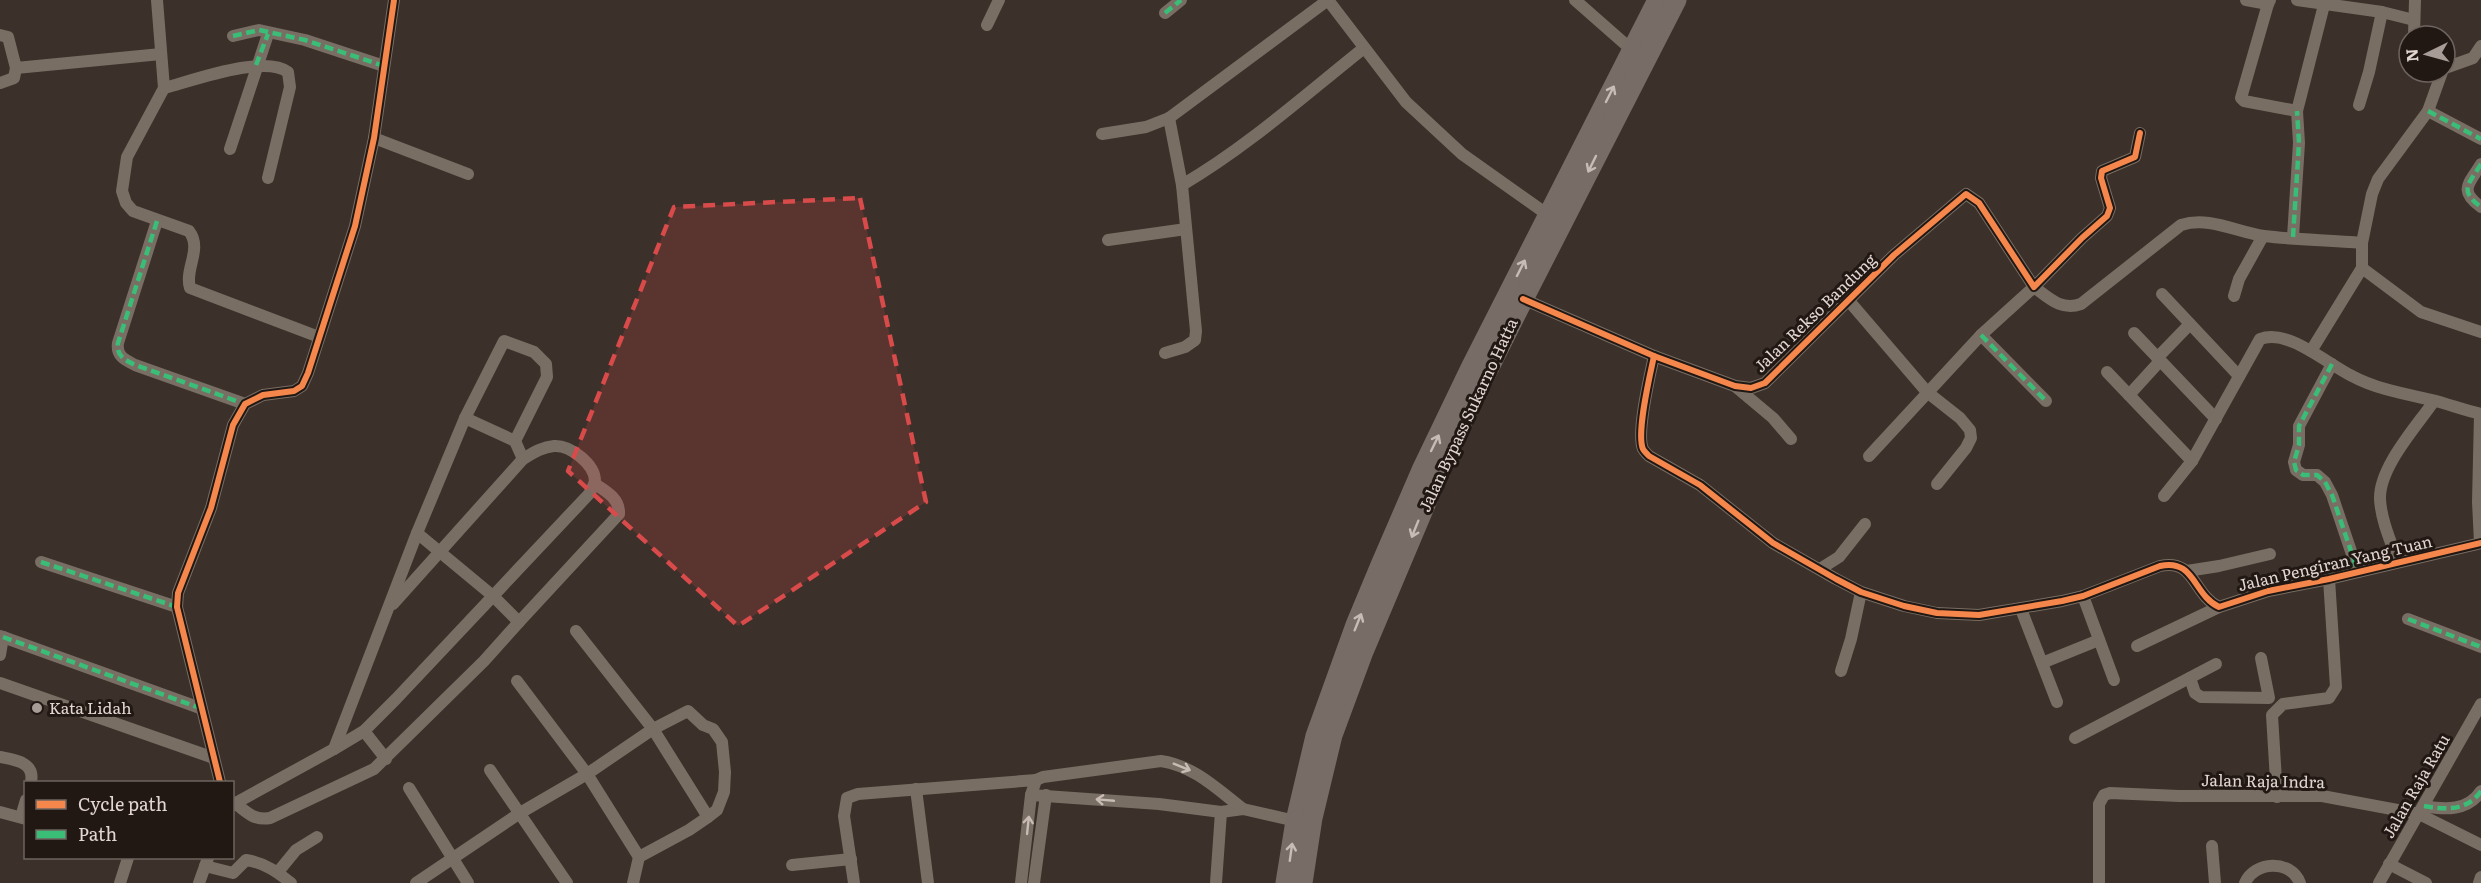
<svg xmlns="http://www.w3.org/2000/svg" width="2481" height="883" font-family="Literata,serif">
<style>
.lines{fill:none;stroke-linecap:round;stroke-linejoin:round}
.street{stroke:#786e64;stroke-width:12}
.highway{stroke:#776d66;stroke-width:21}
.quiet{stroke:#3abd76;stroke-width:4.5;stroke-dasharray:9 4.5;stroke-linecap:butt}
.cycleway-casing{stroke:#211814;stroke-width:10}
.cycleway{stroke:#f5874c;stroke-width:6}
.oneway{stroke:#c8bcb6}
.oneway2{stroke:#c8bcb5}
.marked{fill:#d94b4a;fill-opacity:0.2;stroke:#d94b4a;stroke-width:4.5;stroke-dasharray:12 8;stroke-linejoin:round}
.poi-dot{fill:#a89c96;stroke:#211814;stroke-width:2}
.labels{text-anchor:middle;stroke-width:6;stroke-linejoin:round;paint-order:stroke}
.street-label{font-size:16px;fill:#e3d6d0;stroke:#211814}
.poi-label{font-size:16px;fill:#e3d6d0;stroke:#211814;text-anchor:start}
</style>
<rect width="100%" height="100%" fill="#3b302a"/>
<g class="lines">
<!-- street -->
<g class="street">
<path d="M157,0L164,88L127,157L122,191L126,203L133,211L189,231C203,249 184,269 190,288L319,337"/>
<polyline points="1328,0 1406,102 1462,154 1548,215"/>
<polyline points="1575,0 1633,51"/>
<polyline points="2246,0 2268,4 2270,0"/>
<polyline points="2297,0 2382,12 2414,20"/>
<polyline points="2268,4 2241,98 2244,101 2297,111"/>
<polyline points="1165,13 1181,0"/>
<polyline points="987,25 999,0"/>
<polyline points="0,35 8,37 16,68 161,54"/>
<polyline points="233,36 259,30 305,40 384,66"/>
<polyline points="2414,36 2415,0"/>
<polyline points="2445,68 2473,58 2481,46"/>
<polyline points="0,83 14,78 16,68"/>
<path d="M164,88C192,81 264,54 288,72L290,87L268,178"/>
<polyline points="2359,105 2369,72 2382,12"/>
<polyline points="2428,111 2481,139"/>
<polyline points="1102,134 1146,127 1169,118 1328,0"/>
<polyline points="374,138 468,174"/>
<polyline points="230,149 268,34"/>
<path d="M2481,164C2469,184 2458,190 2481,207"/>
<path d="M1182,185C1247,147 1305,95 1364,48"/>
<path d="M157,221L118,343C116,356 125,360 135,365L245,404"/>
<polyline points="2293,237 2299,143 2297,111 2324,5"/>
<polyline points="1108,240 1186,229"/>
<polyline points="2362,268 2421,312 2481,332"/>
<polyline points="2162,294 2239,376"/>
<polyline points="2234,296 2239,279 2263,236"/>
<polyline points="1523,299 1654,356 1735,386 1751,388 1765,383 1894,255 1966,194 1979,203 2034,287 2082,238 2107,216 2110,208 2101,178 2102,171 2135,157 2140,133"/>
<polyline points="1849,301 1927,392 1960,418 1970,430 1971,438 1966,448 1937,484"/>
<polyline points="2134,333 2216,419"/>
<polyline points="1981,335 2046,401"/>
<polyline points="2311,351 2362,268 2362,243 2372,194 2378,179 2428,111 2442,72"/>
<polyline points="1165,353 1185,347 1195,340 1196,331 1182,185 1169,118"/>
<path d="M1654,356C1650,375 1636,433 1643,449C1643,450 1648,455 1649,456L1700,485L1773,543L1836,579L1861,592L1904,606L1937,613L1979,615L2062,601L2083,596L2160,566C2195,558 2193,595 2219,607L2268,591L2329,579L2481,543"/>
<polyline points="2157,358 2190,324"/>
<polyline points="2332,364 2299,426 2299,445 2294,462 2296,470 2303,475 2317,475 2325,482 2332,495 2358,572"/>
<polyline points="2107,372 2192,461"/>
<polyline points="1736,387 1773,418 1791,439"/>
<polyline points="2129,395 2160,361"/>
<polyline points="2480,414 2478,502 2480,543"/>
<path d="M1869,456L1981,335L2034,287C2049,298 2061,311 2081,304L2181,225C2209,216 2236,232 2264,236C2296,240 2330,240 2362,243"/>
<path d="M2164,496L2192,461L2260,339C2288,328 2327,364 2352,376C2376,389 2405,394 2432,400C2448,404 2464,410 2481,414"/>
<path d="M417,533L493,596L519,622L619,514C620,499 606,491 595,484"/>
<polyline points="41,562 177,607"/>
<path d="M2398,562C2391,542 2381,520 2380,499C2379,467 2417,426 2434,401"/>
<polyline points="1820,569 1839,557 1865,524"/>
<polyline points="2187,571 2219,566 2270,554"/>
<polyline points="2083,596 2114,680"/>
<polyline points="393,604 523,459 515,441 465,418"/>
<polyline points="2021,609 2057,702"/>
<polyline points="2408,619 2481,647"/>
<polyline points="576,631 653,729 708,817"/>
<polyline points="0,636 3,637 0,655"/>
<polyline points="3,637 200,708"/>
<polyline points="2137,646 2219,607"/>
<polyline points="2042,663 2099,640"/>
<polyline points="1841,671 1851,639 1861,592"/>
<polyline points="2190,678 2195,693 2201,697 2269,698 2261,658"/>
<polyline points="517,681 587,774 639,857"/>
<polyline points="0,683 214,758"/>
<polyline points="364,731 386,759"/>
<polyline points="2075,738 2216,664"/>
<path d="M334,749L364,731L396,699L589,494C591,490 594,486 595,481C595,464 570,445 554,446C542,447 533,453 523,459"/>
<path d="M0,757C15,760 35,762 31,782"/>
<polyline points="490,770 567,883"/>
<polyline points="220,782 177,607 178,593 211,508 233,425 245,404 263,395 294,391 302,386 308,373 355,226 374,138 394,0"/>
<polyline points="409,788 468,883"/>
<polyline points="916,789 928,883"/>
<polyline points="1031,795 1159,804 1221,812 1243,809 1300,822"/>
<polyline points="2277,797 2272,715 2283,704 2329,698 2336,687 2329,579"/>
<path d="M235,803C247,813 255,821 270,818L374,769L484,661L519,622"/>
<polyline points="232,805 334,749 417,533 465,418 504,341 534,352 546,364 547,377 515,441"/>
<path d="M2424,806C2445,810 2468,811 2481,791"/>
<polyline points="0,812 26,819"/>
<polyline points="21,817 26,800"/>
<polyline points="2212,846 2215,883"/>
<polyline points="2389,864 2426,883"/>
<polyline points="792,865 851,859"/>
<path d="M205,866L233,873L246,860C263,862 278,872 291,883"/>
<polyline points="278,872 296,850 317,837"/>
<polyline points="120,883 128,858"/>
<polyline points="199,883 208,858"/>
<polyline points="416,883 520,813 587,774 653,729 688,711 703,725 713,729 722,742 725,772 724,792 717,810 708,817 689,830 639,857 633,883"/>
<polyline points="854,883 844,816 847,798 858,794 1036,780"/>
<path d="M1021,883L1031,795L1036,780L1043,777L1161,761C1194,766 1217,789 1243,809"/>
<polyline points="1034,883 1046,795"/>
<polyline points="1216,883 1221,812"/>
<polyline points="2099,883 2099,804 2104,795 2110,793 2179,796 2322,796 2419,814 2481,845"/>
<path d="M2245,883C2254,861 2291,859 2300,883"/>
<polyline points="2379,883 2481,704"/>
<polyline points="2479,883 2481,877"/>
</g>
<!-- highway -->
<g class="highway">
<polyline points="1286,883 1296,821 1316,736 1356,625 1381,565 1423,468 1471,368 1658,0"/>
<polyline points="1302,883 1312,818 1332,735 1362,654 1437,476 1461,423 1523,299 1676,0"/>
</g>
<!-- quiet -->
<g class="quiet">
<polyline points="1165,13 1181,0"/>
<polyline points="233,36 259,30 305,40 384,66"/>
<polyline points="256,65 268,34"/>
<polyline points="2428,111 2481,139"/>
<path d="M2481,164C2469,184 2458,190 2481,207"/>
<path d="M157,221L118,343C116,356 125,360 135,365L245,404"/>
<polyline points="2293,237 2299,143 2297,111"/>
<polyline points="1981,335 2046,401"/>
<polyline points="2332,364 2299,426 2299,445 2294,462 2296,470 2303,475 2317,475 2325,482 2332,495 2358,572"/>
<polyline points="41,562 177,607"/>
<polyline points="2408,619 2481,647"/>
<polyline points="3,637 200,708"/>
<path d="M2424,806C2445,810 2468,811 2481,791"/>
</g>
<defs>
<g id="cycleway">
<polyline points="1523,299 1654,356 1735,386 1751,388 1765,383 1894,255 1966,194 1979,203 2034,287 2082,238 2107,216 2110,208 2101,178 2102,171 2135,157 2140,133"/>
<path d="M1654,356C1650,375 1636,433 1643,449C1643,450 1648,455 1649,456L1700,485L1773,543L1836,579L1861,592L1904,606L1937,613L1979,615L2062,601L2083,596L2160,566C2195,558 2193,595 2219,607L2268,591L2329,579L2481,543"/>
<polyline points="220,782 177,607 178,593 211,508 233,425 245,404 263,395 294,391 302,386 308,373 355,226 374,138 394,0"/>
</g>
</defs>
<!-- cycleway casing -->
<use href="#cycleway" class="cycleway-casing"/>
<!-- cycleway -->
<use href="#cycleway" class="cycleway"/>
</g>
<!-- one-way arrows -->
<defs><path id="oneway-shaft" d="M-6 0H5M1.5-3L5.5 0L1.5 3" fill="none" stroke-width="1.6" stroke-linecap="round" stroke-linejoin="round" transform="scale(1.5)"/></defs>
<g class="oneway">
<use href="#oneway-shaft" transform="translate(1610 94) rotate(-63)"/>
<use href="#oneway-shaft" transform="translate(1592 164) rotate(116)"/>
<use href="#oneway-shaft" transform="translate(1521 268) rotate(-63)"/>
<use href="#oneway-shaft" transform="translate(1435 443) rotate(-64)"/>
<use href="#oneway-shaft" transform="translate(1415 529) rotate(112)"/>
<use href="#oneway-shaft" transform="translate(1358 622) rotate(-68)"/>
<use href="#oneway-shaft" transform="translate(1291 852) rotate(-82)"/>
</g>
<g class="oneway2">
<use href="#oneway-shaft" transform="translate(1182 767) rotate(22)"/>
<use href="#oneway-shaft" transform="translate(1105 800) rotate(-175)"/>
<use href="#oneway-shaft" transform="translate(1028 825) rotate(-84)"/>
</g>
<!-- marked area -->
<path class="marked" d="M860,198L926,502L738,626L568,471L674,207Z"/>
<!-- markers -->
<circle class="poi-dot" cx="37" cy="708" r="6"/>
<g class="labels">
<!-- street labels -->
<g class="street-label">
<text transform="translate(1815 313) rotate(-44)" y="6">Jalan Rekso Bandung</text>
<text transform="translate(1468 415) rotate(-65)" y="6">Jalan Bypass Sukarno Hatta</text>
<text transform="translate(2335 563) rotate(-13)" y="6">Jalan Pengiran Yang Tuan</text>
<text transform="translate(2263 781) rotate(1)" y="6">Jalan Raja Indra</text>
<text transform="translate(2416 786) rotate(-60)" y="6">Jalan Raja Ratu</text>
</g>
<!-- poi labels -->
<g class="poi-label">
<text x="49" y="714">Kata Lidah</text>
</g>
</g>
<!-- legend -->
<rect x="24" y="781" width="210" height="78" fill="#211814" stroke="#6f645f" stroke-width="1.5"/>
<rect x="36" y="800" width="30" height="9" fill="#f5874c" stroke="#6f645f" stroke-width="1.5"/>
<text x="78" y="811" font-size="18" fill="#e3d6d0">Cycle path</text>
<rect x="36" y="830" width="30" height="9" fill="#3abd76" stroke="#6f645f" stroke-width="1.5"/>
<text x="78" y="841" font-size="18" fill="#e3d6d0">Path</text>
<!-- north arrow -->
<g transform="translate(2427 54) rotate(265)"><circle r="28" fill="#211814" stroke="#6f645f" stroke-width="1.5"/>
<path d="M0-4.5L10 22L0 15L-10 22Z" fill="#a89c96"/>
<text y="-9" font-size="16" font-weight="bold" text-anchor="middle" fill="#e3d6d0">N</text>
</g>
</svg>
